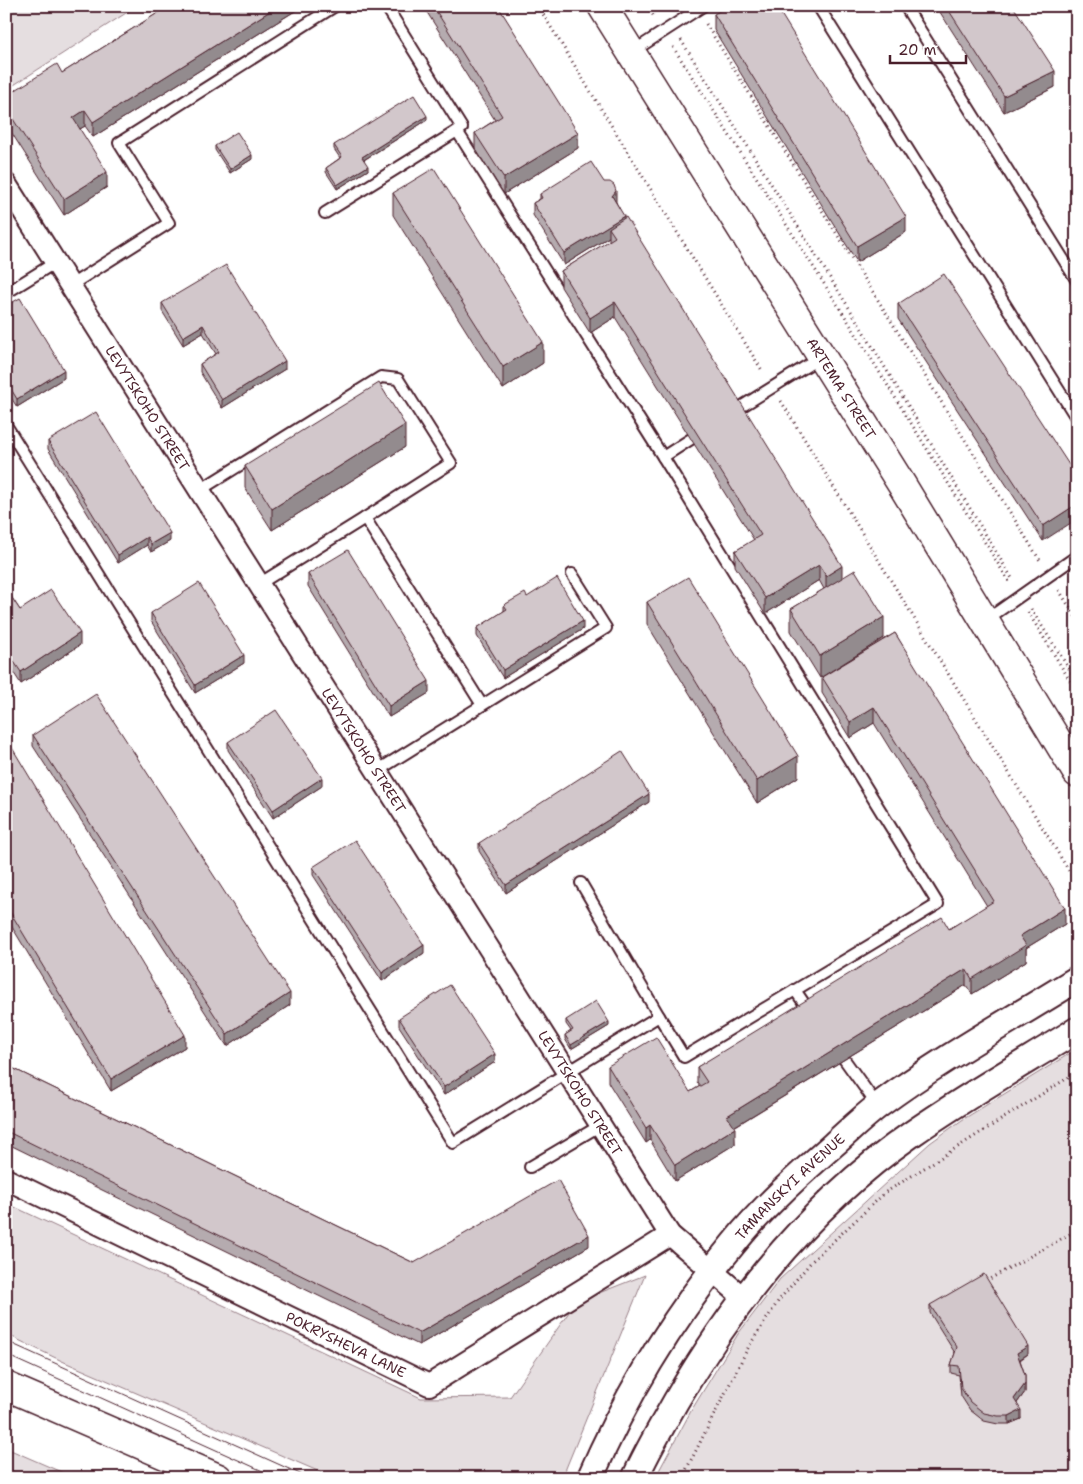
<svg xmlns="http://www.w3.org/2000/svg" width="1083" height="1484" font-family="'Shantell Sans',sans-serif">
<style>
.green{fill:#e5dee0;stroke:#987e86}
.lines{fill:none;stroke-linecap:round;stroke-linejoin:round}
.service-casing{stroke:#4a1f2b;stroke-width:14}
.minor-casing{stroke:#4a1f2b;stroke-width:24}
.tertiary-casing{stroke:#4a1f2b;stroke-width:29}
.secondary-casing{stroke:#4a1f2b;stroke-width:31}
.primary-casing{stroke:#4a1f2b;stroke-width:31}
.path{stroke:#4a1f2b;stroke-width:3;stroke-dasharray:1 4;stroke-linecap:butt}
.service{stroke:#fff;stroke-width:10}
.minor{stroke:#fff;stroke-width:20}
.tertiary{stroke:#fff;stroke-width:25}
.secondary{stroke:#fff;stroke-width:28}
.primary{stroke:#fff;stroke-width:28}
.tram{stroke:#4a1f2b;stroke-width:1}
.wall{fill:#b5abaf;stroke:#4a1f2b}
.shaded-wall{fill:#938b8e;stroke:#4a1f2b}
.building{fill:#d2c7cb;stroke:#4a1f2b}
.labels{text-anchor:middle;stroke-width:4;stroke-linejoin:round;paint-order:stroke}
.street-label{font-size:14px;fill:#4a1f2b;stroke:#fff}
</style>
<rect width="100%" height="100%" fill="#fff"/>
<filter id="ink" filterUnits="userSpaceOnUse"><feTurbulence type="fractalNoise" baseFrequency=".02" numOctaves="2"/><feDisplacementMap in="SourceGraphic" scale="10" xChannelSelector="R" yChannelSelector="G"/><feConvolveMatrix kernelMatrix="1 2 1 2 8 2 1 2 1" color-interpolation-filters="sRGB"/></filter>
<g filter="url(#ink)">
<!-- green -->
<g class="green">
<polygon points="6,6 137,6 6,90"/>
<polygon points="1077,1049 1077,1478 655,1478 691,1411 738,1334 780,1279 930,1143 962,1120"/>
<polygon points="6,1203 421,1398 510,1397 576,1302 645,1275 562,1478 334,1478 62,1361 6,1334"/>
<polygon points="6,1448 75,1478 6,1478"/>
</g>
<g class="lines">
<defs>
<g id="service">
<polyline points="386,6 462,128 457,131"/>
<polyline points="818,6 1077,419"/>
<polyline points="905,6 1077,281"/>
<polyline points="632,52 703,6"/>
<polyline points="71,285 169,223 119,143 335,6"/>
<polyline points="6,293 56,262"/>
<polyline points="736,410 821,357"/>
<polyline points="6,425 453,1143 659,1016 684,1057 938,904 663,457 457,131 325,213"/>
<polyline points="663,457 691,439"/>
<polyline points="200,490 381,377 398,379 451,463 365,518"/>
<polyline points="259,584 365,518 482,705"/>
<polyline points="986,620 1077,556"/>
<polyline points="377,771 606,628 572,574"/>
<polyline points="581,883 659,1016"/>
<polyline points="795,990 810,1012"/>
<polyline points="844,1059 877,1105"/>
<polyline points="530,1167 601,1125"/>
</g>
<g id="minor">
<path id="s1" d="M6,184L670,1235L744,1298"/>
<path id="s2" d="M6,1179L429,1385L670,1235"/>
</g>
<g id="tertiary">
<path id="s3" d="M590,1478C626,1395 676,1313 734,1243C763,1207 799,1175 833,1145C848,1132 863,1117 879,1105C941,1059 1011,1020 1077,979"/>
<path d="M635,1478C647,1451 662,1426 676,1401C736,1298 814,1202 913,1133C966,1096 1022,1064 1077,1030"/>
</g>
<polyline id="secondary" points="6,1386 218,1478"/>
<g id="primary">
<path id="s4" d="M602,6L902,485L1077,773"/>
</g>
</defs>
<!-- service casing -->
<use href="#service" class="service-casing"/>
<!-- minor casing -->
<use href="#minor" class="minor-casing"/>
<!-- tertiary casing -->
<use href="#tertiary" class="tertiary-casing"/>
<!-- secondary casing -->
<use href="#secondary" class="secondary-casing"/>
<!-- primary casing -->
<use href="#primary" class="primary-casing"/>
<!-- path -->
<g class="path">
<polyline points="538,6 763,372"/>
<polyline points="647,6 655,18"/>
<polyline points="706,24 1041,562"/>
<polyline points="681,40 854,316 1013,580"/>
<polyline points="673,47 846,318 1010,583"/>
<polyline points="781,401 1077,884"/>
<polyline points="1059,590 1077,619"/>
<polyline points="1031,609 1077,681"/>
<polyline points="1028,612 1077,692"/>
<polyline points="986,1281 1077,1230"/>
<polyline points="682,1478 749,1346 779,1300 812,1261 886,1192 1077,1072"/>
</g>
<!-- service -->
<use href="#service" class="service"/>
<!-- minor -->
<use href="#minor" class="minor"/>
<!-- tertiary -->
<use href="#tertiary" class="tertiary"/>
<!-- secondary -->
<use href="#secondary" class="secondary"/>
<!-- primary -->
<use href="#primary" class="primary"/>
<!-- tram -->
<g class="tram">
<polyline points="6,1341 309,1478"/>
<polyline points="6,1355 278,1478"/>
</g>
</g>
<!-- wall -->
<g class="wall">
<polygon points="169,6 303,6 93,137 85,126 80,129 107,187 64,215 6,124 6,96 62,73"/>
<polygon points="423,6 498,6 578,148 504,194 475,148 475,133 495,120"/>
<polygon points="936,6 1013,6 1055,87 1004,112"/>
<polygon points="714,14 906,232 857,262 714,30"/>
<polygon points="427,120 364,160 368,170 337,189 326,172 326,168 340,158 334,149 334,145"/>
<polygon points="215,146 252,159 230,173 215,150"/>
<polygon points="393,193 543,363 503,389 393,215"/>
<polygon points="540,194 616,202 624,218 842,577 884,638 820,678 791,631 791,609 824,589 819,580 765,614 735,566 735,551 754,540 691,439 615,317 590,333 561,287 561,271 609,241 609,237 564,265 533,215 533,203 540,199"/>
<polygon points="162,303 285,369 222,408 200,372 200,364 216,354 203,333 183,345 162,311"/>
<polygon points="898,304 1077,477 1043,541 898,319"/>
<polygon points="6,306 64,378 17,407 6,390"/>
<polygon points="48,441 170,541 151,552 147,545 118,563 48,449"/>
<polygon points="405,447 272,530 245,488 245,466"/>
<polygon points="308,574 429,693 389,717 308,586"/>
<polygon points="6,589 20,610 80,645 21,684 6,661"/>
<polygon points="527,597 583,629 503,678 477,636 477,628 504,611 504,605"/>
<polygon points="647,602 798,777 757,803 647,624"/>
<polygon points="151,613 244,663 195,693 151,621"/>
<polygon points="895,633 1065,924 1026,948 1026,961 972,994 966,985 734,1127 735,1144 675,1181 650,1140 646,1143 608,1082 608,1066 690,1092 700,1086 697,1082 697,1067 949,929 987,906 874,723 850,738 822,693 822,677"/>
<polygon points="33,735 290,1005 227,1046 33,746"/>
<polygon points="228,742 322,786 273,818 228,750"/>
<polygon points="6,749 185,1047 111,1091 6,917"/>
<polygon points="649,802 506,893 479,851 479,843"/>
<polygon points="313,867 424,953 382,981 313,875"/>
<polygon points="399,1018 495,1062 444,1095 399,1026"/>
<polygon points="566,1020 609,1026 571,1049 565,1039 565,1035 571,1031 566,1024"/>
<polygon points="6,1065 414,1263 589,1246 419,1345 6,1143"/>
<polygon points="930,1305 1028,1354 1020,1360 1025,1375 1025,1392 1017,1403 1021,1419 1009,1424 998,1424 984,1421 970,1410 961,1396 959,1375 951,1373 951,1365 955,1353 930,1313"/>
</g>
<!-- shaded-wall -->
<g class="shaded-wall">
<polygon points="278,6 303,6 93,137 93,122"/>
<polygon points="1055,71 1055,87 1004,112 1004,96"/>
<polygon points="85,110 85,126 73,133 73,118"/>
<polygon points="427,116 427,120 362,161 362,157"/>
<polygon points="578,133 578,148 504,194 504,178"/>
<polygon points="252,155 252,159 230,173 230,169"/>
<polygon points="368,166 368,170 337,189 337,185"/>
<polygon points="107,172 107,187 64,215 64,199"/>
<polygon points="616,191 616,203 612,196"/>
<polygon points="624,216 624,227 609,228 609,237 564,265 564,253"/>
<polygon points="906,217 906,232 857,262 857,246"/>
<polygon points="615,302 615,317 590,333 590,318"/>
<polygon points="203,325 203,333 183,345 183,337"/>
<polygon points="543,342 543,363 503,389 503,367"/>
<polygon points="285,361 285,369 222,408 222,400"/>
<polygon points="64,370 64,378 17,407 17,399"/>
<polygon points="405,425 405,447 272,530 272,509"/>
<polygon points="12,494 12,506 6,510 6,498"/>
<polygon points="1077,504 1077,519 1043,541 1043,526"/>
<polygon points="170,533 170,541 151,552 151,544"/>
<polygon points="147,537 147,545 118,563 118,555"/>
<polygon points="819,565 819,580 765,614 765,598"/>
<polygon points="842,566 842,581 826,591 826,576"/>
<polygon points="884,617 884,638 820,678 820,656"/>
<polygon points="583,621 583,629 503,678 503,670"/>
<polygon points="80,633 80,645 21,684 21,672"/>
<polygon points="244,655 244,663 195,693 195,685"/>
<polygon points="429,681 429,693 389,717 389,706"/>
<polygon points="874,707 874,723 850,738 850,722"/>
<polygon points="798,756 798,777 757,803 757,781"/>
<polygon points="322,778 322,786 273,818 273,810"/>
<polygon points="649,794 649,802 506,893 506,885"/>
<polygon points="1065,908 1065,924 1026,948 1026,961 972,994 972,979 1020,936"/>
<polygon points="424,945 424,953 382,981 382,973"/>
<polygon points="966,969 966,985 727,1131 727,1116"/>
<polygon points="290,993 290,1005 227,1046 227,1034"/>
<polygon points="609,1022 609,1026 571,1049 571,1045"/>
<polygon points="185,1035 185,1047 111,1091 111,1079"/>
<polygon points="495,1054 495,1062 444,1095 444,1087"/>
<polygon points="650,1125 650,1140 646,1143 646,1128"/>
<polygon points="735,1128 735,1144 675,1181 675,1165"/>
<polygon points="589,1235 589,1246 419,1345 419,1333"/>
<polygon points="1028,1346 1028,1354 1017,1361 1017,1353"/>
<polygon points="1025,1384 1025,1392 1014,1407 1014,1399"/>
<polygon points="1021,1410 1021,1419 1009,1424 1009,1416"/>
</g>
<!-- building -->
<g class="building">
<polygon points="169,6 278,6 93,122 85,110 73,118 107,172 64,199 6,108 6,96 57,64 62,73"/>
<polygon points="433,6 498,6 578,133 504,178 475,133 502,116"/>
<polygon points="728,6 776,6 906,217 857,246 714,14"/>
<polygon points="946,6 1013,6 1055,71 1004,96"/>
<polygon points="414,95 427,116 362,157 368,166 337,185 326,168 342,157 334,145"/>
<polygon points="237,132 252,155 230,169 215,146"/>
<polygon points="591,162 604,182 610,182 614,185 616,191 612,196 624,216 564,253 533,203 542,198 540,194"/>
<polygon points="434,168 543,342 503,367 393,193"/>
<polygon points="626,217 842,566 826,576 819,565 765,598 735,551 761,535 691,424 615,302 590,318 561,271 615,237 609,228"/>
<polygon points="226,265 285,361 222,400 200,364 219,352 203,325 183,337 162,303"/>
<polygon points="944,274 1077,477 1077,504 1043,526 898,304"/>
<polygon points="20,298 64,370 17,399 6,381 6,306"/>
<polygon points="379,383 405,425 272,509 245,466"/>
<polygon points="96,412 170,533 151,544 147,537 118,555 48,441"/>
<polygon points="6,486 12,494 6,498"/>
<polygon points="348,550 429,681 389,706 308,574"/>
<polygon points="855,570 884,617 820,656 791,609"/>
<polygon points="688,577 798,756 757,781 647,602"/>
<polygon points="557,578 583,621 503,670 477,628 507,609 504,605 525,593 527,597"/>
<polygon points="199,583 244,655 195,685 151,613"/>
<polygon points="6,589 20,610 51,590 80,633 21,672 6,650"/>
<polygon points="895,633 1065,908 1020,936 1026,945 972,979 966,969 727,1116 735,1128 675,1165 650,1125 646,1128 608,1066 656,1037 690,1092 707,1082 697,1067 942,917 949,929 994,901 874,707 850,722 822,677"/>
<polygon points="96,694 290,993 227,1034 33,735"/>
<polygon points="276,710 322,778 273,810 228,742"/>
<polygon points="11,746 185,1035 111,1079 6,905 6,749"/>
<polygon points="622,751 649,794 506,885 479,843"/>
<polygon points="355,840 424,945 382,973 313,867"/>
<polygon points="450,985 495,1054 444,1087 399,1018"/>
<polygon points="596,1001 609,1022 571,1045 565,1035 573,1030 566,1020"/>
<polygon points="6,1065 414,1263 558,1180 589,1235 419,1333 6,1131"/>
<polygon points="984,1274 1028,1346 1017,1353 1025,1375 1025,1384 1014,1399 1021,1410 1009,1416 998,1416 984,1413 970,1402 961,1388 959,1366 951,1365 957,1347 930,1305"/>
</g>
</g>
<g class="labels">
<!-- street labels -->
<g class="street-label">
<text dy="5" stroke="none"><textPath href="#s4" startOffset="451">ARTEMA STREET</textPath></text>
<text dy="5" stroke="none"><textPath href="#s1" startOffset="265">LEVYTSKOHO STREET</textPath></text>
<text dy="5" stroke="none"><textPath href="#s1" startOffset="670">LEVYTSKOHO STREET</textPath></text>
<text dy="5" stroke="none"><textPath href="#s1" startOffset="1075">LEVYTSKOHO STREET</textPath></text>
<text dy="5" stroke="none"><textPath href="#s3" startOffset="356">TAMANSKYI AVENUE</textPath></text>
<text dy="5" stroke="none"><textPath href="#s2" startOffset="378">POKRYSHEVA LANE</textPath></text>
</g>
</g>
<!-- margin -->
<rect width="1083" height="1484" fill="none" stroke="#fff" stroke-width="25"/>
<rect x="12" y="12" width="1058" height="1459" fill="none" stroke="#4a1f2b" stroke-width="2" filter="url(#ink)"/>
<!-- scale -->
<path d="M890 55v8h76v-8" fill="none" stroke="#4a1f2b" stroke-width="2.5"/>
<text x="898" y="55" font-size="15" fill="#4a1f2b" stroke="#ffffff" stroke-width="4" paint-order="stroke">20 m</text>
</svg>
